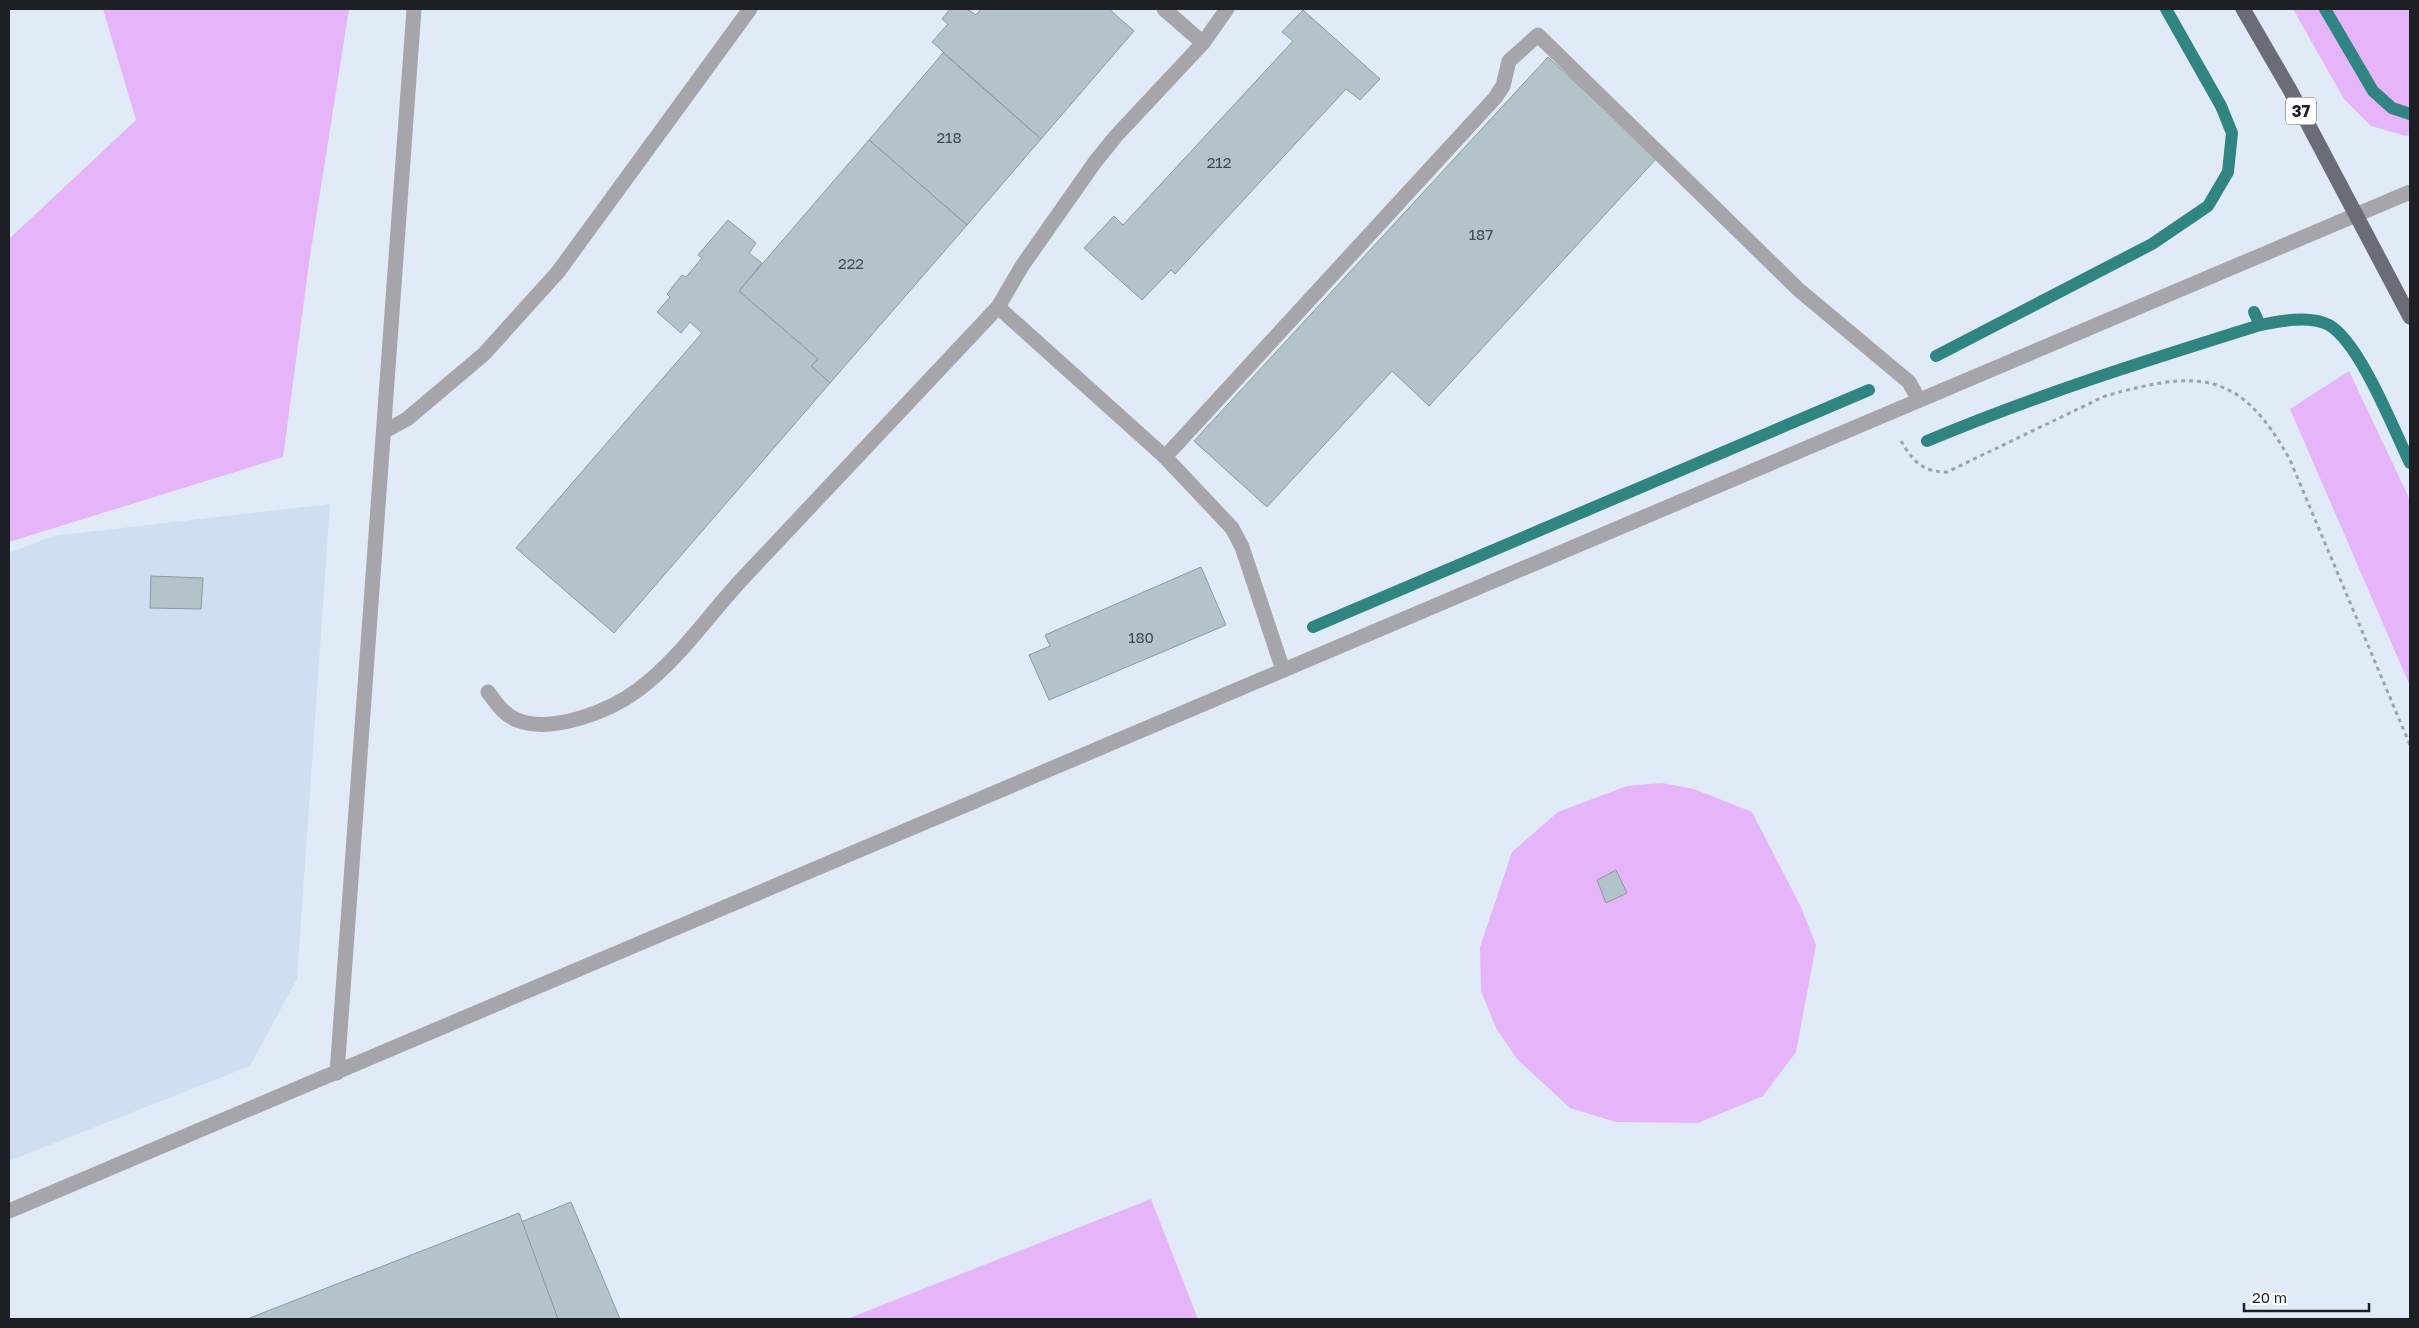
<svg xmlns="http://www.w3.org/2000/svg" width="2419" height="1328" font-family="'Golos Text',sans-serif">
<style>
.built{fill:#cfdef0}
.green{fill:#e6b4f9}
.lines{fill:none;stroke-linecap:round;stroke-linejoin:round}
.stream{stroke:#308482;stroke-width:12}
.building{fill:#b3c3c9;stroke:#8b9aa0}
.path{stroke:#9ba3ac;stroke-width:3;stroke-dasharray:4 4;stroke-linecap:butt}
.service{stroke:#a5a5ab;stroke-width:15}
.minor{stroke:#a5a5ab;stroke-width:15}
.tertiary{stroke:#a5a5ab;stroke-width:15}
.primary{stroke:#6b6c76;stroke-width:15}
.labels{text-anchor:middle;stroke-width:5;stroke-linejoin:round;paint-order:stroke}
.number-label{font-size:15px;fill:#42484d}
.shield{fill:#fff;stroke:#606266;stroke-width:1}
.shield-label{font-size:16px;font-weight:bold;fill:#1c1f24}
</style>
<rect width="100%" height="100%" fill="#e1ebf7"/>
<!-- built -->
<polygon class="built" points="330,504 297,979 250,1066 9,1161 9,553 53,536"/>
<!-- green -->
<g class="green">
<polygon points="103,9 349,9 310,256 283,457 9,542 9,239 136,120"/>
<polygon points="2293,9 2410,9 2410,135 2406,136 2371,126 2344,99"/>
<polygon points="2349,371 2410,500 2410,686 2290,409"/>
<polygon points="1662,783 1694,789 1752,812 1801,907 1816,945 1796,1052 1763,1096 1698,1123 1616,1122 1570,1108 1517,1059 1496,1028 1481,991 1480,947 1512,852 1558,812 1627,786"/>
<polygon points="1151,1199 1198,1319 847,1319"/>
</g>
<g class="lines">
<!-- stream -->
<g class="stream">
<polyline points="2325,9 2373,91 2392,108 2410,114"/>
<polyline points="2254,312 2260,325"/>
<polyline points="1936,356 2152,244 2208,206 2228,172 2232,133 2221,106 2166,9"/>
<path d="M1927,441C2036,395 2148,360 2260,325C2280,321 2310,315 2329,325C2360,343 2393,428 2410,463"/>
<polyline points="1313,627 1869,390"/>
</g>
</g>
<!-- building -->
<g class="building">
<polygon points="950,9 967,9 976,15 981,9 1109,9 1134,31 1041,139 932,42 948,24 942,19"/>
<polygon points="1303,10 1380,79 1360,100 1346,89 1175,274 1171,270 1142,300 1084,248 1114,216 1123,225 1293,41 1282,32"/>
<polygon points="943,53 1041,139 967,225 869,140"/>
<polygon points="1548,57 1657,158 1429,406 1392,371 1267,507 1194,441"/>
<polygon points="869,140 967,225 830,383 811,366 818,359 739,291"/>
<polygon points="728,220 756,243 749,253 762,263 739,291 818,359 811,366 830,383 614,633 516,548 702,333 690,322 681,333 657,312 670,297 667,294 682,275 686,277 702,258 698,255"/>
<polygon points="1201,567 1226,625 1049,700 1029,655 1050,646 1045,635"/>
<polygon points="151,576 203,578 201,609 150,608"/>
<polygon points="1616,870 1627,893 1606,903 1597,880"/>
<polygon points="571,1202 620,1319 558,1319 521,1222"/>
<polygon points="519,1213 558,1319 247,1319"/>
</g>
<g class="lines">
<!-- path -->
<path class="path" d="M1901,441C1913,461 1922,472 1947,472L2105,396C2198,370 2240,369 2290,460L2410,745"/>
<!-- service -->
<g class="service">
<polyline points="1164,9 1203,43"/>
<polyline points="998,307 1165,457 1232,528 1242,547 1283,670"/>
<polyline points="385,431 407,419 484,354 558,272 750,9"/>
<polyline points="1165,457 1495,98 1503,86 1509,61 1538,35 1799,290 1909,382 1919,400"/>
<path d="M488,692C496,703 504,715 517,720C552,734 610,711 638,690C680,659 709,614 744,577C829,487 913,397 998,307L1022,266L1095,162L1116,136L1203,43L1227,9"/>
</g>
<!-- minor -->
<polyline class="minor" points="337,1073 414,9"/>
<!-- tertiary -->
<polyline class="tertiary" points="9,1211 2410,192"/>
<!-- primary -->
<polyline class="primary" points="2243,9 2290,90 2410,317"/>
</g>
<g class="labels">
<!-- number labels -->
<g class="number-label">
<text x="949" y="143">218</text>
<text x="1219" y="168">212</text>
<text x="1481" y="240">187</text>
<text x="851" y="269">222</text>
<text x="1141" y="643">180</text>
</g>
<!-- shield labels -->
<rect class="shield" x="2286" y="97.5" width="30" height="27" rx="4"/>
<g class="shield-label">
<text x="2301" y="117">37</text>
</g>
</g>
<!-- border -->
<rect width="2419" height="1328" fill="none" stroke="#1c1f24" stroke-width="20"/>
<!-- scale -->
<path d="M2244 1303v8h125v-8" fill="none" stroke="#1c1f24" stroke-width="2.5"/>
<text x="2252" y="1303" font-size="15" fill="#1c1f24" stroke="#ffffff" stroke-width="4" paint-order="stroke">20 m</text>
</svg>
